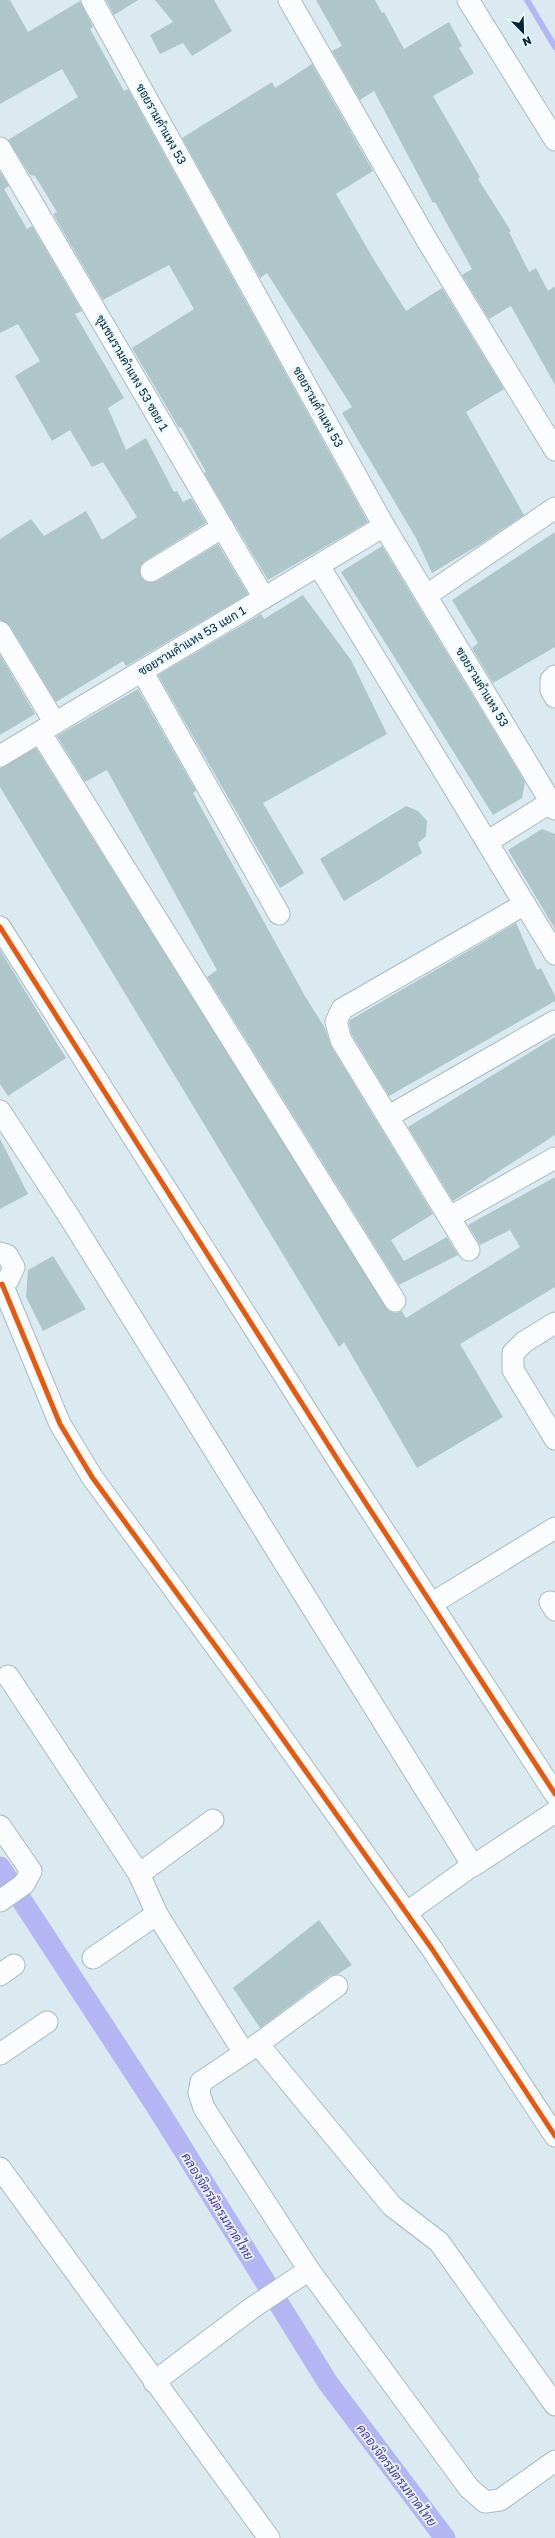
<svg xmlns="http://www.w3.org/2000/svg" width="555" height="2538" font-family="'Golos Text',Sarabun,sans-serif">
<style>
.lines{fill:none;stroke-linecap:round;stroke-linejoin:round}
.stream{stroke:#b4b6f3;stroke-width:6}
.canal{stroke:#b4b6f3;stroke-width:21}
.building{fill:#aec5ca}
.minor-casing{stroke:#a6bbc3;stroke-width:23}
.minor{stroke:#fafcfd;stroke-width:21}
.cycleway-casing{stroke:#ebf9ff;stroke-width:8}
.cycleway{stroke:#e8590c;stroke-width:5}
.labels{text-anchor:middle;stroke-width:3.5;stroke-linejoin:round;paint-order:stroke}
.street-label{font-size:12px;fill:#072733;stroke:#ebf9ff}
.water-label{font-size:13px;font-style:italic;fill:#4f35ae;stroke:#ebf9ff}
</style>
<rect width="100%" height="100%" fill="#dbeaf1"/>
<g class="lines">
<!-- stream -->
<polyline class="stream" points="527,0 555,47"/>
<!-- canal -->
<polyline class="canal" points="0,1867 158,2109 328,2383 445,2538"/>
</g>
<!-- building -->
<g class="building">
<polygon points="0,0 10,0 28,32 80,1 93,27 90,29 124,91 128,89 368,522 268,580 204,473 206,472 181,427 179,428 132,348 194,309 169,265 103,300 53,214 57,212 35,176 30,175 8,140 78,97 62,69 0,104"/>
<polygon points="106,0 138,0 114,15"/>
<polygon points="155,0 214,0 232,31 192,56 183,43 160,54 150,35 173,22"/>
<polygon points="316,0 375,0 382,13 384,12 404,49 449,22 462,46 459,48 474,73 433,96 480,177 478,179 511,231 509,232 529,272 536,268 548,291 555,286 555,385 511,306 489,319 462,275 472,269 435,202 433,203 374,91 360,100 332,51 342,46"/>
<polygon points="312,64 373,171 336,194 374,260 406,311 442,288 504,389 466,412 524,515 482,543 432,573 416,538 342,413 352,407 267,273 260,278 182,138 272,82 275,88"/>
<polygon points="0,172 9,186 4,189 27,229 32,226 82,311 75,314 124,398 108,408 126,450 146,438 174,492 177,491 183,502 191,498 206,523 145,561 140,566 141,577 146,582 157,581 218,544 248,594 126,666 123,661 56,702 10,626 0,620 0,539 31,519 44,536 86,511 102,540 137,517 103,462 92,467 70,430 52,441 15,376 40,361 18,324 0,333"/>
<polygon points="555,532 555,647 493,683 472,648 478,643 452,600"/>
<polygon points="382,546 525,782 522,798 493,815 341,572"/>
<polygon points="303,595 351,660 387,734 263,803 304,873 280,888 158,675 261,614 264,619"/>
<polygon points="0,655 35,714 0,735"/>
<polygon points="138,689 196,791 193,793 306,998 325,1028 331,1046 433,1214 391,1240 404,1261 447,1237 458,1255 399,1285 207,977 217,970 107,770 85,782 57,736"/>
<polygon points="36,748 389,1311 395,1313 402,1311 406,1318 520,1247 510,1230 480,1245 468,1225 555,1177 555,1287 460,1344 503,1417 417,1468 344,1342 339,1347 0,787 0,768"/>
<polygon points="406,806 418,811 427,821 426,836 418,843 422,853 344,901 320,859"/>
<polygon points="542,829 555,834 555,929 508,850"/>
<polygon points="516,923 537,970 541,968 555,996 555,1001 389,1096 352,1035 349,1023 350,1020"/>
<polygon points="0,950 66,1058 8,1096 0,1084"/>
<polygon points="555,1037 555,1135 453,1201 408,1127"/>
<polygon points="0,1139 28,1194 0,1209"/>
<polygon points="53,1256 86,1309 43,1331 26,1297 28,1270"/>
<polygon points="319,1920 352,1965 338,1974 330,1976 260,2028 233,1988"/>
</g>
<g class="lines">
<defs>
<g id="minor">
<polyline points="92,0 384,526 555,809"/>
<polyline points="289,0 428,242 555,450"/>
<polyline points="468,0 555,140"/>
<polyline points="0,148 264,598"/>
<polyline points="319,566 555,954"/>
<polyline points="151,571 223,527"/>
<polyline points="427,595 555,508"/>
<polyline points="0,632 55,723"/>
<polyline points="142,671 279,914"/>
<polyline points="555,676 551,680 551,690 555,697"/>
<polyline points="40,732 395,1301"/>
<polyline points="0,756 384,526"/>
<polyline points="487,842 551,802"/>
<polyline points="0,927 341,1465 555,1794"/>
<polyline points="0,1111 70,1218 473,1866 555,1812"/>
<polyline points="389,1116 555,1021"/>
<polyline points="450,1217 555,1158"/>
<polyline points="469,1250 341,1040 336,1022 342,1009 525,904"/>
<polyline points="0,1253 7,1255 14,1267 8,1280 0,1284"/>
<polyline points="2,1284 60,1424 92,1477 263,1711 432,1949 555,2136"/>
<polyline points="555,1323 524,1342 513,1353 513,1370 555,1439"/>
<polyline points="550,1602 555,1610"/>
<polyline points="431,1604 555,1528"/>
<polyline points="8,1676 139,1874 157,1914 244,2053"/>
<polyline points="0,1826 31,1871 24,1884 0,1901"/>
<polyline points="139,1874 213,1820"/>
<polyline points="406,1913 466,1870"/>
<polyline points="93,1958 157,1914"/>
<polyline points="0,1975 14,1965"/>
<polyline points="337,1986 258,2044 201,2082 199,2093 204,2108 309,2270 469,2488 485,2502 500,2500 555,2461"/>
<polyline points="258,2044 392,2206 439,2242 555,2405"/>
<polyline points="0,2054 47,2022"/>
<polyline points="0,2168 269,2538"/>
<polyline points="154,2382 252,2308 309,2270"/>
</g>
</defs>
<!-- minor casing -->
<use href="#minor" class="minor-casing"/>
<!-- minor -->
<use href="#minor" class="minor"/>
<defs>
<g id="cycleway">
<polyline points="0,927 341,1465 555,1794"/>
<polyline points="2,1284 60,1424 92,1477 263,1711 432,1949 555,2136"/>
</g>
</defs>
<!-- cycleway casing -->
<use href="#cycleway" class="cycleway-casing"/>
<!-- cycleway -->
<use href="#cycleway" class="cycleway"/>
</g>
<g class="labels">
<!-- street labels -->
<g class="street-label">
<text transform="translate(161 124) rotate(61)" y="4">ซอยรามคำแหง 53</text>
<text transform="translate(132 373) rotate(60)" y="4">ชุมชนรามคำแหง 53 ซอย 1</text>
<text transform="translate(318 407) rotate(61)" y="4">ซอยรามคำแหง 53</text>
<text transform="translate(192 641) rotate(-31)" y="4">ซอยรามคำแหง 53 แยก 1</text>
<text transform="translate(482 687) rotate(59)" y="4">ซอยรามคำแหง 53</text>
</g>
<!-- water labels -->
<g class="water-label">
<text transform="translate(218 2206) rotate(58)" y="5">คลองจิตรมิตรมหาดไทย</text>
<text transform="translate(397 2475) rotate(53)" y="5">คลองจิตรมิตรมหาดไทย</text>
</g>
</g>
<!-- north arrow -->
<g transform="translate(523 32) rotate(157)" stroke="#ebf9ff" stroke-width="3" paint-order="stroke">
<path d="M0-3L7 15L0 10L-7 15Z" fill="#072733"/>
<text y="-6" font-size="11" font-weight="bold" text-anchor="middle" fill="#072733">N</text>
</g>
</svg>
